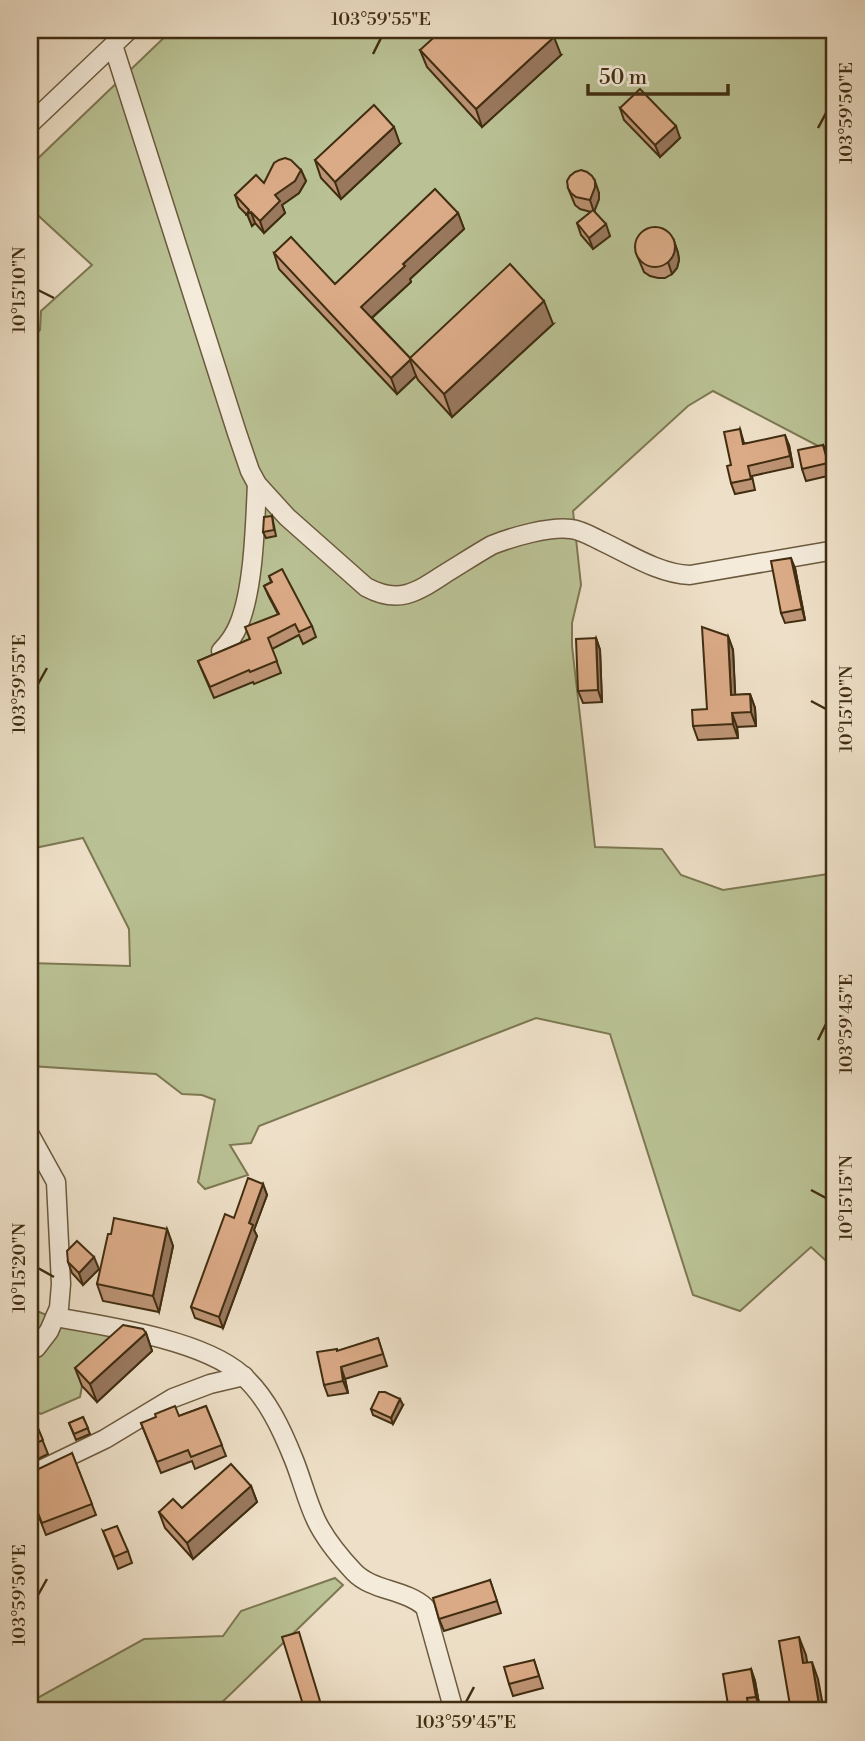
<svg xmlns="http://www.w3.org/2000/svg" width="865" height="1741" font-family="'Libre Bodoni',serif">
<style>
.green{fill:#bac295;stroke:#7d7852;stroke-width:2}
.lines{fill:none;stroke-linecap:round;stroke-linejoin:round}
.street-casing{stroke:#6c5a3e;stroke-width:21}
.street{stroke:#f4ebdb;stroke-width:18}
.wall{fill:#bc9374;stroke:#402d10;stroke-width:2}
.shaded-wall{fill:#99785e;stroke:#402d10;stroke-width:2}
.building{fill:#dbab87;stroke:#402d10;stroke-width:2}
.ticks{fill:none;stroke:#402d10;stroke-width:2.5}
.neatline{fill:none;stroke:#402d10;stroke-width:2.5}
.ticks-label{font-size:18px;text-anchor:middle;fill:#402d10}
</style>
<rect width="100%" height="100%" fill="#eee0c8"/>
<filter id="stains"><feTurbulence type="fractalNoise" baseFrequency=".00286" numOctaves="4"/><feColorMatrix values="0 0 0 0 .2 0 0 0 0 .09 0 0 0 0 .02 0 0 0 .5 -.17"/></filter>
<radialGradient id="worn" r=".72"><stop offset=".6" stop-color="#630" stop-opacity="0"/><stop offset="1" stop-color="#630" stop-opacity=".3"/></radialGradient>
<!-- green -->
<g class="green">
<polygon points="172,30 835,30 835,449 820,447 713,391 688,406 573,511 581,585 572,623 572,646 595,847 662,849 681,875 723,890 835,873 835,1269 811,1247 740,1311 693,1295 610,1034 536,1018 259,1126 251,1143 230,1145 248,1175 205,1189 198,1182 215,1100 202,1095 182,1094 156,1074 30,1066 30,963 130,966 129,929 83,838 30,849 30,341 40,330 41,311 92,265 30,208 30,166"/>
<polygon points="30,1308 60,1321 138,1334 82,1386 80,1397 41,1414 30,1409"/>
<polygon points="335,1578 343,1585 213,1711 30,1711 30,1702 144,1639 223,1636 241,1611"/>
</g>
<g class="lines">
<defs>
<g id="street">
<path d="M113,45L237,433L250,471L257,484L287,517L366,587C399,605 417,592 446,573C461,564 476,554 492,545C512,537 550,526 571,529C581,530 591,536 601,541C629,554 659,574 690,575L835,550"/>
<polyline points="30,124 129,30"/>
<path d="M221,651C229,643 235,634 239,624C254,587 255,524 257,484"/>
<polyline points="30,1135 56,1182 61,1284 59,1308 49,1331 36,1348 30,1350"/>
<path d="M55,1317C107,1326 203,1340 242,1375C267,1397 282,1430 294,1460C302,1480 307,1501 316,1520C325,1539 340,1557 354,1572C372,1591 405,1589 425,1607L454,1711"/>
<polyline points="30,1475 105,1439 173,1398 210,1384 244,1376"/>
</g>
</defs>
<!-- street casing -->
<use href="#street" class="street-casing"/>
<!-- street -->
<use href="#street" class="street"/>
</g>
<!-- wall -->
<g class="wall">
<polygon points="420,50 561,55 482,127 427,67"/>
<polygon points="620,108 680,138 660,157 624,120"/>
<polygon points="400,144 341,199 321,178 315,160"/>
<polygon points="301,170 306,181 299,193 282,205 285,213 264,233 255,223 252,226 248,216 239,207 235,195"/>
<polygon points="568,188 599,193 599,199 594,211 610,236 593,249 581,235 577,223 591,212 580,209 575,205"/>
<polygon points="458,213 464,229 410,279 411,282 372,318 410,358 553,324 452,417 418,380 416,376 397,394 279,269 274,253 335,284"/>
<polygon points="674,241 678,253 679,260 677,268 672,274 665,278 658,278 650,276 644,272 636,253"/>
<polygon points="740,429 744,443 789,445 793,467 752,476 755,490 735,494 731,483 731,465"/>
<polygon points="823,445 828,456 832,475 806,481 802,469"/>
<polygon points="272,516 276,536 266,538 263,532"/>
<polygon points="795,568 805,620 785,623 781,613"/>
<polygon points="269,576 312,626 316,637 303,644 299,635 272,649 281,673 254,684 253,682 214,698 198,661 250,639 278,614 269,597 264,586 271,582"/>
<polygon points="728,636 733,650 735,695 750,694 755,708 756,726 737,727 738,738 698,740 693,726 707,709"/>
<polygon points="596,638 600,650 602,702 583,703 578,691"/>
<polygon points="263,1184 267,1195 254,1230 257,1236 223,1328 195,1318 191,1307 234,1218"/>
<polygon points="167,1229 173,1246 159,1312 103,1301 97,1284 111,1234"/>
<polygon points="68,1262 99,1269 83,1285 72,1273"/>
<polygon points="146,1333 152,1351 97,1402 82,1386 75,1368"/>
<polygon points="378,1338 387,1366 345,1379 348,1393 328,1396 324,1385 338,1351"/>
<polygon points="403,1405 393,1424 373,1415 371,1409"/>
<polygon points="206,1406 226,1456 195,1469 192,1461 161,1473 141,1423 179,1416"/>
<polygon points="30,1409 48,1454 30,1463"/>
<polygon points="83,1417 90,1434 76,1440 69,1423"/>
<polygon points="72,1453 96,1515 46,1535 30,1494"/>
<polygon points="251,1486 257,1502 193,1559 165,1528 159,1512 182,1508"/>
<polygon points="103,1531 128,1551 132,1563 118,1569"/>
<polygon points="490,1580 501,1613 444,1631 439,1619"/>
<polygon points="534,1660 543,1688 513,1696 509,1684"/>
<polygon points="751,1669 755,1681 760,1709 729,1711"/>
</g>
<!-- shaded-wall -->
<g class="shaded-wall">
<polygon points="554,37 561,55 482,127 476,109"/>
<polygon points="676,126 680,138 660,157 655,145"/>
<polygon points="394,127 400,144 341,199 335,182"/>
<polygon points="301,170 306,181 299,193 282,205 285,213 264,233 260,221 275,195"/>
<polygon points="595,181 599,193 599,199 594,212 590,200"/>
<polygon points="251,212 255,223 252,226 247,214"/>
<polygon points="458,213 464,229 410,279 411,282 367,322 361,307 403,264"/>
<polygon points="606,224 610,236 593,249 589,238"/>
<polygon points="674,241 678,253 679,260 677,268 672,274 668,262"/>
<polygon points="544,301 553,324 452,417 444,394"/>
<polygon points="410,360 416,376 397,394 391,378"/>
<polygon points="785,435 789,445 793,467 790,456"/>
<polygon points="823,445 828,456 832,475 828,463"/>
<polygon points="791,558 795,568 805,620 802,609"/>
<polygon points="728,636 733,650 736,709 731,695"/>
<polygon points="596,638 600,650 602,702 598,690"/>
<polygon points="750,694 755,708 756,726 751,712"/>
<polygon points="732,713 737,727 738,738 733,724"/>
<polygon points="263,1184 267,1195 254,1230 257,1236 223,1328 219,1317 249,1223"/>
<polygon points="167,1229 173,1246 159,1312 153,1296"/>
<polygon points="94,1257 99,1269 83,1285 79,1273"/>
<polygon points="146,1333 152,1351 97,1402 90,1384"/>
<polygon points="341,1367 345,1379 348,1393 343,1381"/>
<polygon points="400,1399 403,1405 393,1424 391,1418"/>
<polygon points="251,1486 257,1502 193,1559 187,1543"/>
<polygon points="799,1637 806,1655 810,1680 803,1663"/>
<polygon points="812,1662 818,1679 824,1711 820,1711"/>
<polygon points="751,1669 755,1681 760,1709 756,1697"/>
</g>
<!-- building -->
<g class="building">
<polygon points="442,30 547,30 554,37 476,109 420,50"/>
<polygon points="640,89 676,126 655,145 620,108"/>
<polygon points="374,105 394,127 335,182 315,160"/>
<polygon points="285,158 291,160 301,170 295,181 275,195 280,201 260,221 251,212 247,214 249,210 235,195 256,175 264,183 274,163 279,160"/>
<polygon points="581,170 587,172 592,176 595,181 595,187 590,200 576,197 571,193 568,188 567,181 570,176 575,172"/>
<polygon points="435,189 458,213 403,264 405,266 361,307 410,358 410,360 391,378 274,253 291,237 335,284"/>
<polygon points="593,210 606,224 589,238 577,223"/>
<circle cx="655" cy="247" r="20"/>
<polygon points="510,264 544,301 444,394 410,358"/>
<polygon points="740,429 743,444 785,435 790,456 748,466 751,479 731,483 727,466 731,465 724,432"/>
<polygon points="823,445 828,463 802,469 798,450"/>
<polygon points="272,516 274,530 263,532 264,517"/>
<polygon points="791,558 802,609 781,613 771,561"/>
<polygon points="282,569 312,626 299,632 295,624 268,638 277,661 250,672 249,670 210,687 198,661 250,639 245,627 279,614 264,586 272,582 269,576"/>
<polygon points="702,627 728,636 731,695 750,694 751,712 732,713 733,724 693,726 692,710 707,709"/>
<polygon points="596,638 598,690 578,691 576,639"/>
<polygon points="248,1178 263,1184 249,1223 253,1225 219,1317 191,1307 225,1214 234,1218"/>
<polygon points="114,1218 167,1229 153,1296 97,1284 108,1234 111,1234"/>
<polygon points="77,1241 94,1257 79,1273 68,1262 67,1251"/>
<polygon points="123,1325 143,1329 146,1333 90,1384 75,1368"/>
<polygon points="378,1338 383,1354 341,1367 343,1381 324,1385 317,1352 337,1349 337,1351"/>
<polygon points="379,1392 385,1392 400,1399 391,1418 371,1409"/>
<polygon points="175,1406 179,1416 206,1406 222,1445 191,1457 188,1450 157,1462 141,1423 156,1417 155,1414"/>
<polygon points="30,1409 43,1440 30,1446"/>
<polygon points="83,1417 88,1428 74,1434 69,1423"/>
<polygon points="72,1453 92,1504 42,1523 30,1493 30,1473"/>
<polygon points="231,1464 251,1486 187,1543 159,1512 173,1499 182,1508"/>
<polygon points="117,1526 128,1551 114,1557 103,1531"/>
<polygon points="835,1549 835,1564 831,1550"/>
<polygon points="490,1580 497,1601 439,1619 433,1598"/>
<polygon points="299,1632 323,1711 305,1711 282,1637"/>
<polygon points="799,1637 803,1663 812,1662 820,1711 791,1711 779,1641"/>
<polygon points="534,1660 539,1676 509,1684 504,1667"/>
<polygon points="751,1669 756,1697 747,1698 749,1711 729,1711 723,1674"/>
</g>
<!-- ticks -->
<path class="ticks" d="M373,54L381,38M818,128L826,113M38,290L54,298M38,684L47,668M811,701L826,709M818,1040L826,1024M811,1190L826,1198M38,1268L54,1277M38,1595L47,1579M466,1702L474,1687"/>
<!-- margin -->
<rect width="865" height="1741" fill="none" stroke="#eee0c8" stroke-width="77"/>
<!-- scale -->
<path d="M588 84v10h140v-10" fill="none" stroke="#402d10" stroke-width="3.5"/>
<text x="599" y="84" font-size="21" fill="#402d10" stroke="#f4ebdb" stroke-width="5" paint-order="stroke">50 m</text>
<rect x="38" y="38" width="788" height="1664" class="neatline"/>
<g class="ticks-label">
<text x="381" y="25">103°59'55"E</text>
<text transform="translate(846 113) rotate(-90)" y="6">103°59'50"E</text>
<text transform="translate(19 290) rotate(-90)" y="6">10°15'10"N</text>
<text transform="translate(19 684) rotate(-90)" y="6">103°59'55"E</text>
<text transform="translate(846 709) rotate(-90)" y="6">10°15'10"N</text>
<text transform="translate(846 1024) rotate(-90)" y="6">103°59'45"E</text>
<text transform="translate(846 1198) rotate(-90)" y="6">10°15'15"N</text>
<text transform="translate(19 1268) rotate(-90)" y="6">10°15'20"N</text>
<text transform="translate(19 1595) rotate(-90)" y="6">103°59'50"E</text>
<text x="466" y="1728">103°59'45"E</text>
</g>
<rect width="100%" height="100%" filter="url(#stains)"/>
<rect width="100%" height="100%" fill="url(#worn)"/>
</svg>
